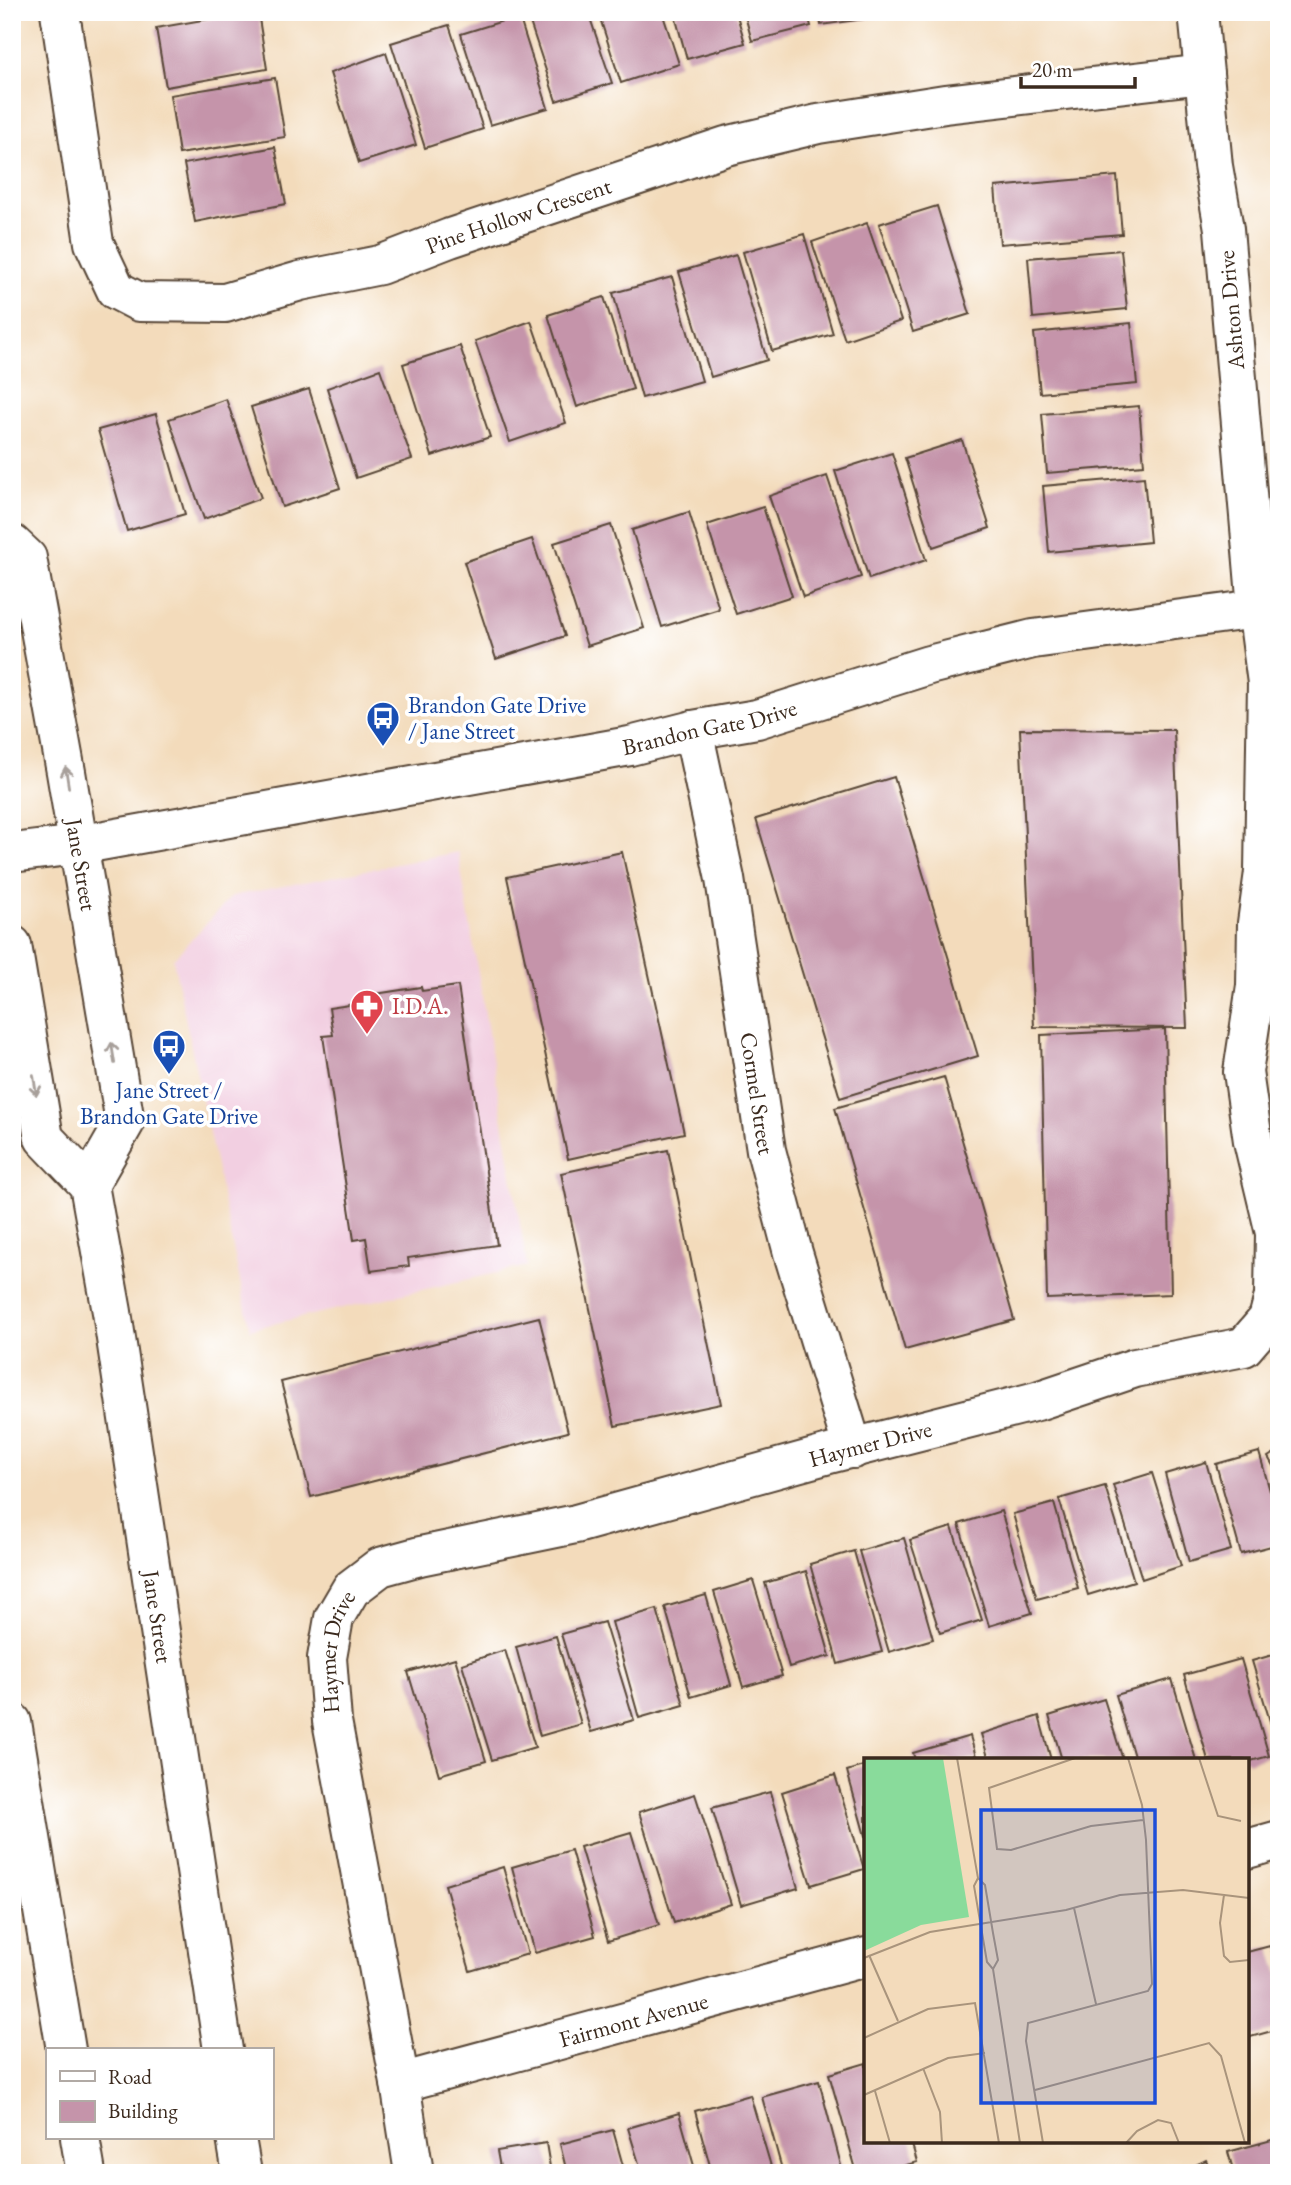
<svg xmlns="http://www.w3.org/2000/svg" width="1291" height="2185" font-family="'EB Garamond',serif">
<style>
.built{fill:#f2cfe1}
.building{fill:#c594aa}
.lines{fill:none;stroke-linecap:round;stroke-linejoin:round}
.street-casing{stroke:#574536;stroke-width:42}
.secondary-casing{stroke:#574536;stroke-width:42}
.street{stroke:#fff;stroke-width:38}
.secondary{stroke:#fff;stroke-width:38}
.oneway{stroke:#a79f9a}
.labels{text-anchor:middle;stroke-width:7;stroke-linejoin:round;paint-order:stroke}
.street-label{font-size:23px;fill:#3b2a1e;stroke:#fff}
.transit-label{font-size:23px;fill:#164399;stroke:#fff;text-anchor:start}
.health-label{font-size:23px;fill:#be3a42;stroke:#fff;text-anchor:start}
.inset-road{fill:none;stroke:#a9947c;stroke-width:2}
.view{fill:#1d4ed8;fill-opacity:0.15;stroke:#1d4ed8;stroke-width:3.5}
.inset-edge{fill:none;stroke:#3b2a1e;stroke-width:3.5}
</style>
<rect width="100%" height="100%" fill="#fff"/>
<filter id="ink" filterUnits="userSpaceOnUse"><feTurbulence type="fractalNoise" baseFrequency=".0143" numOctaves="2"/><feDisplacementMap in="SourceGraphic" scale="14" xChannelSelector="R" yChannelSelector="G"/><feConvolveMatrix kernelMatrix="1 2 1 2 8 2 1 2 1" color-interpolation-filters="sRGB"/></filter>
<filter id="wash" filterUnits="userSpaceOnUse"><feTurbulence type="fractalNoise" baseFrequency=".00686" numOctaves="4" result="noise"/><feDisplacementMap in="SourceGraphic" scale="28" xChannelSelector="R" yChannelSelector="G"/><feGaussianBlur stdDeviation="1.57" result="paint"/><feColorMatrix in="noise" values="0 0 0 0 0 0 0 0 0 0 0 0 0 0 0 0 0 1.4 0 .05"/><feComposite in="paint" operator="in"/></filter>
<g filter="url(#wash)">
<rect width="100%" height="100%" fill="#f3dbbb"/>
<!-- built -->
<polygon class="built" points="458,852 527,1266 250,1329 173,959 232,896"/>
<g id="blocks">
<!-- building -->
<g class="building">
<polygon points="156,12 188,12 188,14 157,19"/>
<polygon points="249,12 258,12 267,69 166,87 156,28"/>
<polygon points="530,12 588,12 612,83 556,101 527,13"/>
<polygon points="598,12 662,12 679,64 621,83"/>
<polygon points="674,12 736,12 745,43 687,59"/>
<polygon points="744,12 807,12 811,26 752,41"/>
<polygon points="819,12 879,12 880,17 821,25"/>
<polygon points="519,16 548,108 490,125 461,34"/>
<polygon points="449,25 483,129 425,148 391,43"/>
<polygon points="386,53 416,145 359,163 330,73"/>
<polygon points="275,78 285,137 179,154 170,95"/>
<polygon points="275,147 286,204 195,222 184,164"/>
<polygon points="1117,176 1122,234 1000,244 995,187"/>
<polygon points="937,206 970,314 913,332 879,224"/>
<polygon points="867,223 901,321 845,340 812,242"/>
<polygon points="804,234 833,334 772,351 743,252"/>
<polygon points="1121,250 1127,309 1033,318 1028,258"/>
<polygon points="736,255 767,360 711,377 679,272"/>
<polygon points="672,277 702,381 642,398 613,293"/>
<polygon points="604,297 633,389 577,407 548,315"/>
<polygon points="531,321 566,423 510,442 475,341"/>
<polygon points="1131,323 1137,384 1040,393 1034,333"/>
<polygon points="460,346 490,437 432,456 403,364"/>
<polygon points="380,369 412,459 356,478 327,388"/>
<polygon points="309,389 340,488 282,507 251,407"/>
<polygon points="226,399 261,498 204,519 169,419"/>
<polygon points="1139,406 1144,465 1047,473 1042,414"/>
<polygon points="156,414 185,514 127,531 98,430"/>
<polygon points="962,440 990,528 933,547 905,458"/>
<polygon points="892,453 926,560 869,579 835,471"/>
<polygon points="827,476 861,577 803,597 769,496"/>
<polygon points="1144,477 1150,542 1049,552 1043,486"/>
<polygon points="763,507 792,596 736,614 707,525"/>
<polygon points="689,512 719,609 662,627 632,530"/>
<polygon points="611,525 644,628 587,646 554,543"/>
<polygon points="532,539 565,636 496,659 464,562"/>
<polygon points="1020,729 1174,730 1187,1028 1034,1027"/>
<polygon points="894,777 978,1056 840,1098 756,819"/>
<polygon points="622,852 684,1133 568,1159 507,877"/>
<polygon points="458,986 497,1245 408,1258 409,1266 371,1271 366,1238 354,1240 323,1036 333,1035 329,1008 363,1003 362,996 421,987 422,991"/>
<polygon points="1165,1029 1171,1294 1047,1299 1041,1035"/>
<polygon points="944,1077 1014,1320 905,1350 835,1108"/>
<polygon points="668,1150 721,1404 615,1426 561,1173"/>
<polygon points="539,1317 568,1432 311,1497 281,1382"/>
<polygon points="1279,1450 1279,1476 1268,1457"/>
<polygon points="1259,1452 1279,1523 1279,1544 1241,1554 1216,1464"/>
<polygon points="1206,1462 1231,1550 1189,1562 1165,1474"/>
<polygon points="1152,1473 1181,1566 1142,1579 1113,1485"/>
<polygon points="1105,1486 1134,1581 1088,1595 1059,1499"/>
<polygon points="1054,1503 1078,1588 1037,1599 1013,1514"/>
<polygon points="1001,1511 1032,1613 989,1626 959,1524"/>
<polygon points="952,1527 982,1620 940,1633 910,1540"/>
<polygon points="904,1538 933,1639 889,1652 859,1551"/>
<polygon points="854,1551 882,1652 838,1664 810,1564"/>
<polygon points="806,1571 830,1656 789,1667 765,1583"/>
<polygon points="753,1580 782,1676 743,1687 714,1592"/>
<polygon points="706,1595 731,1685 691,1697 665,1607"/>
<polygon points="657,1609 684,1705 639,1718 612,1622"/>
<polygon points="604,1622 634,1720 591,1732 561,1634"/>
<polygon points="556,1636 581,1724 540,1736 516,1647"/>
<polygon points="505,1650 535,1747 492,1760 462,1664"/>
<polygon points="1279,1653 1279,1748 1278,1748 1252,1661"/>
<polygon points="455,1658 486,1761 439,1775 408,1672"/>
<polygon points="1241,1659 1269,1756 1247,1762 1247,1760 1208,1760 1184,1675"/>
<polygon points="1172,1679 1196,1760 1135,1760 1116,1695"/>
<polygon points="1104,1699 1123,1760 1062,1760 1049,1716"/>
<polygon points="1039,1716 1051,1760 989,1760 981,1734"/>
<polygon points="970,1736 977,1760 915,1760 913,1753"/>
<polygon points="866,1765 866,1836 865,1836 847,1771"/>
<polygon points="835,1775 864,1869 811,1885 782,1792"/>
<polygon points="770,1792 798,1888 741,1905 712,1808"/>
<polygon points="695,1794 731,1904 674,1923 639,1812"/>
<polygon points="631,1832 659,1925 608,1941 580,1847"/>
<polygon points="571,1850 595,1936 535,1953 512,1867"/>
<polygon points="503,1867 528,1954 470,1971 445,1885"/>
<polygon points="1270,1946 1279,1974 1279,2029 1247,2038 1247,1952"/>
<polygon points="866,2063 866,2141 911,2141 917,2162 879,2173 857,2173 829,2074"/>
<polygon points="819,2081 843,2173 783,2173 762,2097"/>
<polygon points="750,2095 773,2173 712,2173 695,2111"/>
<polygon points="679,2113 696,2173 642,2173 628,2128"/>
<polygon points="613,2130 625,2173 567,2173 560,2144"/>
<polygon points="1279,2138 1279,2173 1234,2173 1228,2152"/>
<polygon points="546,2143 551,2173 501,2173 497,2151"/>
<polygon points="1206,2160 1212,2173 1179,2173"/>
</g>
</g>
</g>
<g filter="url(#ink)">
<use href="#blocks" fill-opacity="0" stroke="#574536" stroke-width="2"/>
<g class="lines">
<defs>
<g id="street">
<path id="s1" d="M60,12L94,243L116,290L139,302L225,303L300,281L380,265L450,238L726,146L818,124L945,104L1204,74"/>
<path id="s2" d="M693,730L725,879L766,1150L793,1253L853,1449"/>
<polyline points="12,1722 66,2050"/>
<polyline points="1247,1849 1279,1840"/>
<path id="s3" d="M400,2083L866,1957"/>
<polyline points="80,2138 86,2173"/>
<path id="s4" d="M414,2173L400,2083L332,1721L327,1658L334,1618L351,1589L380,1567L420,1556L576,1524L829,1454L1037,1401L1135,1368L1244,1347L1268,1319L1274,1296L1275,1233L1253,1141L1243,1072L1256,986L1257,923L1264,872L1267,683L1257,608L1224,229L1213,166L1198,12"/>
</g>
<g id="secondary">
<path id="s5" d="M12,544L27,558L66,772L125,1122L89,1185"/>
<path id="s6" d="M12,853L78,845L630,746L693,730L757,719L929,665L1033,639L1279,606"/>
<path id="s7" d="M12,945L44,1138L89,1185L112,1312L223,2050"/>
<polyline points="236,2138 242,2173"/>
</g>
</defs>
<!-- street casing -->
<use href="#street" class="street-casing"/>
<!-- secondary casing -->
<use href="#secondary" class="secondary-casing"/>
<!-- street -->
<use href="#street" class="street"/>
<!-- secondary -->
<use href="#secondary" class="secondary"/>
</g>
<!-- one-way arrows -->
<defs><path id="oneway-shaft" d="M-6 0H5M1.5-3L5.5 0L1.5 3" fill="none" stroke-width="1.6" stroke-linecap="round" stroke-linejoin="round" transform="scale(1.75)"/></defs>
<g class="oneway">
<use href="#oneway-shaft" transform="translate(67 777) rotate(-99)"/>
<use href="#oneway-shaft" transform="translate(113 1053) rotate(-99)"/>
<use href="#oneway-shaft" transform="translate(35 1085) rotate(81)"/>
</g>
</g>
<!-- icons -->
<defs>
<symbol id="bus-pin" viewBox="-11 -11 22 30"><path d="M0 17L-7.5 6A9.5 9.5 0 1 1 7.5 6Z" fill="#1a4fb4" stroke="#fff"/><path d="M-5-6H5V4H4V6H2V4H-2V6H-4V4H-5ZM-3.5-4V0h7V-4ZM-3.5 1.2v1.5H-2V1.2ZM2 1.2v1.5H3.5V1.2Z" fill="#fff"/></symbol>
<symbol id="pharmacy-pin" viewBox="-11 -11 22 30"><path d="M0 17L-7.5 6A9.5 9.5 0 1 1 7.5 6Z" fill="#e0444e" stroke="#fff"/><path d="M-2-6h4v4h4v4h-4v4h-4v-4h-4v-4h4Z" fill="#fff"/></symbol>
</defs>
<g fill-rule="evenodd">
<use href="#bus-pin" x="364" y="699" width="38" height="52"/>
<use href="#pharmacy-pin" x="348" y="987" width="38" height="52"/>
<use href="#bus-pin" x="150" y="1027" width="38" height="52"/>
</g>
<g class="labels">
<!-- street labels -->
<g class="street-label">
<text dy="8" stroke="none"><textPath href="#s1" startOffset="704">Pine Hollow Crescent</textPath></text>
<text transform="translate(1231 310) rotate(-95)" y="8">Ashton Drive</text>
<text dy="8" stroke="none"><textPath href="#s6" startOffset="709">Brandon Gate Drive</textPath></text>
<text dy="8" stroke="none"><textPath href="#s5" startOffset="332">Jane Street</textPath></text>
<text dy="8" stroke="none"><textPath href="#s2" startOffset="369">Cormel Street</textPath></text>
<text dy="8" stroke="none"><textPath href="#s4" startOffset="1139">Haymer Drive</textPath></text>
<text dy="8" stroke="none"><textPath href="#s7" startOffset="698">Jane Street</textPath></text>
<text dy="8" stroke="none"><textPath href="#s4" startOffset="530">Haymer Drive</textPath></text>
<text dy="8" stroke="none"><textPath href="#s3" startOffset="242">Fairmont Avenue</textPath></text>
</g>
<!-- transit labels -->
<g class="transit-label">
<text x="408" y="713">Brandon Gate Drive<tspan x="408" dy="26">/ Jane Street</tspan></text>
<text x="169" y="1098" text-anchor="middle">Jane Street /<tspan x="169" dy="26">Brandon Gate Drive</tspan></text>
</g>
<!-- health labels -->
<g class="health-label">
<text x="392" y="1014">I.D.A.</text>
</g>
</g>
<!-- overview -->
<g transform="translate(864 1758)">
<rect width="385" height="385" fill="#f3dbbb"/>
<path d="M0,0H79L105,159L57,167L0,193Z" fill="#89db9b"/>
<path class="inset-road" d="M93,0L114,120L110,128L123,204L129,211L156,385M211,0L125,30L133,91L147,92L227,68L279,62M335,0L354,58L377,63M114,120L121,127L129,175L134,202L129,211M360,137L356,165L360,198L366,204L385,202M210,150L232,246M5,197L34,263M0,200L66,174L202,152L256,137L319,132L385,140M0,280L64,251L111,245L135,385M59,310L76,354L78,385M171,332L345,285L357,298L381,385M11,333L26,385M0,337L84,300L121,295M179,385L162,283L164,265L284,233L288,226L282,82L278,47L264,0M262,385L273,373L294,362L307,365L315,385"/>
<path class="view" d="M117,52H291V345H117Z"/>
<rect width="385" height="385" class="inset-edge"/>
</g>
<!-- margin -->
<rect width="1291" height="2185" fill="none" stroke="#fff" stroke-width="42"/>
<!-- legend -->
<rect x="46" y="2048" width="228" height="91" fill="#ffffff" stroke="#b1aaa5" stroke-width="2"/>
<rect x="60" y="2071" width="35" height="10" fill="#ffffff" stroke="#b1aaa5" stroke-width="2"/>
<text x="108" y="2084" font-size="21" fill="#3b2a1e">Road</text>
<rect x="60" y="2101" width="35" height="21" fill="#c594aa" stroke="#b1aaa5" stroke-width="2"/>
<text x="108" y="2118" font-size="21" fill="#3b2a1e">Building</text>
<!-- scale -->
<path d="M1021 77v10h114v-10" fill="none" stroke="#3b2a1e" stroke-width="3.5"/>
<text x="1032" y="77" font-size="21" fill="#3b2a1e" stroke="#ffffff" stroke-width="5" paint-order="stroke">20 m</text>
</svg>
